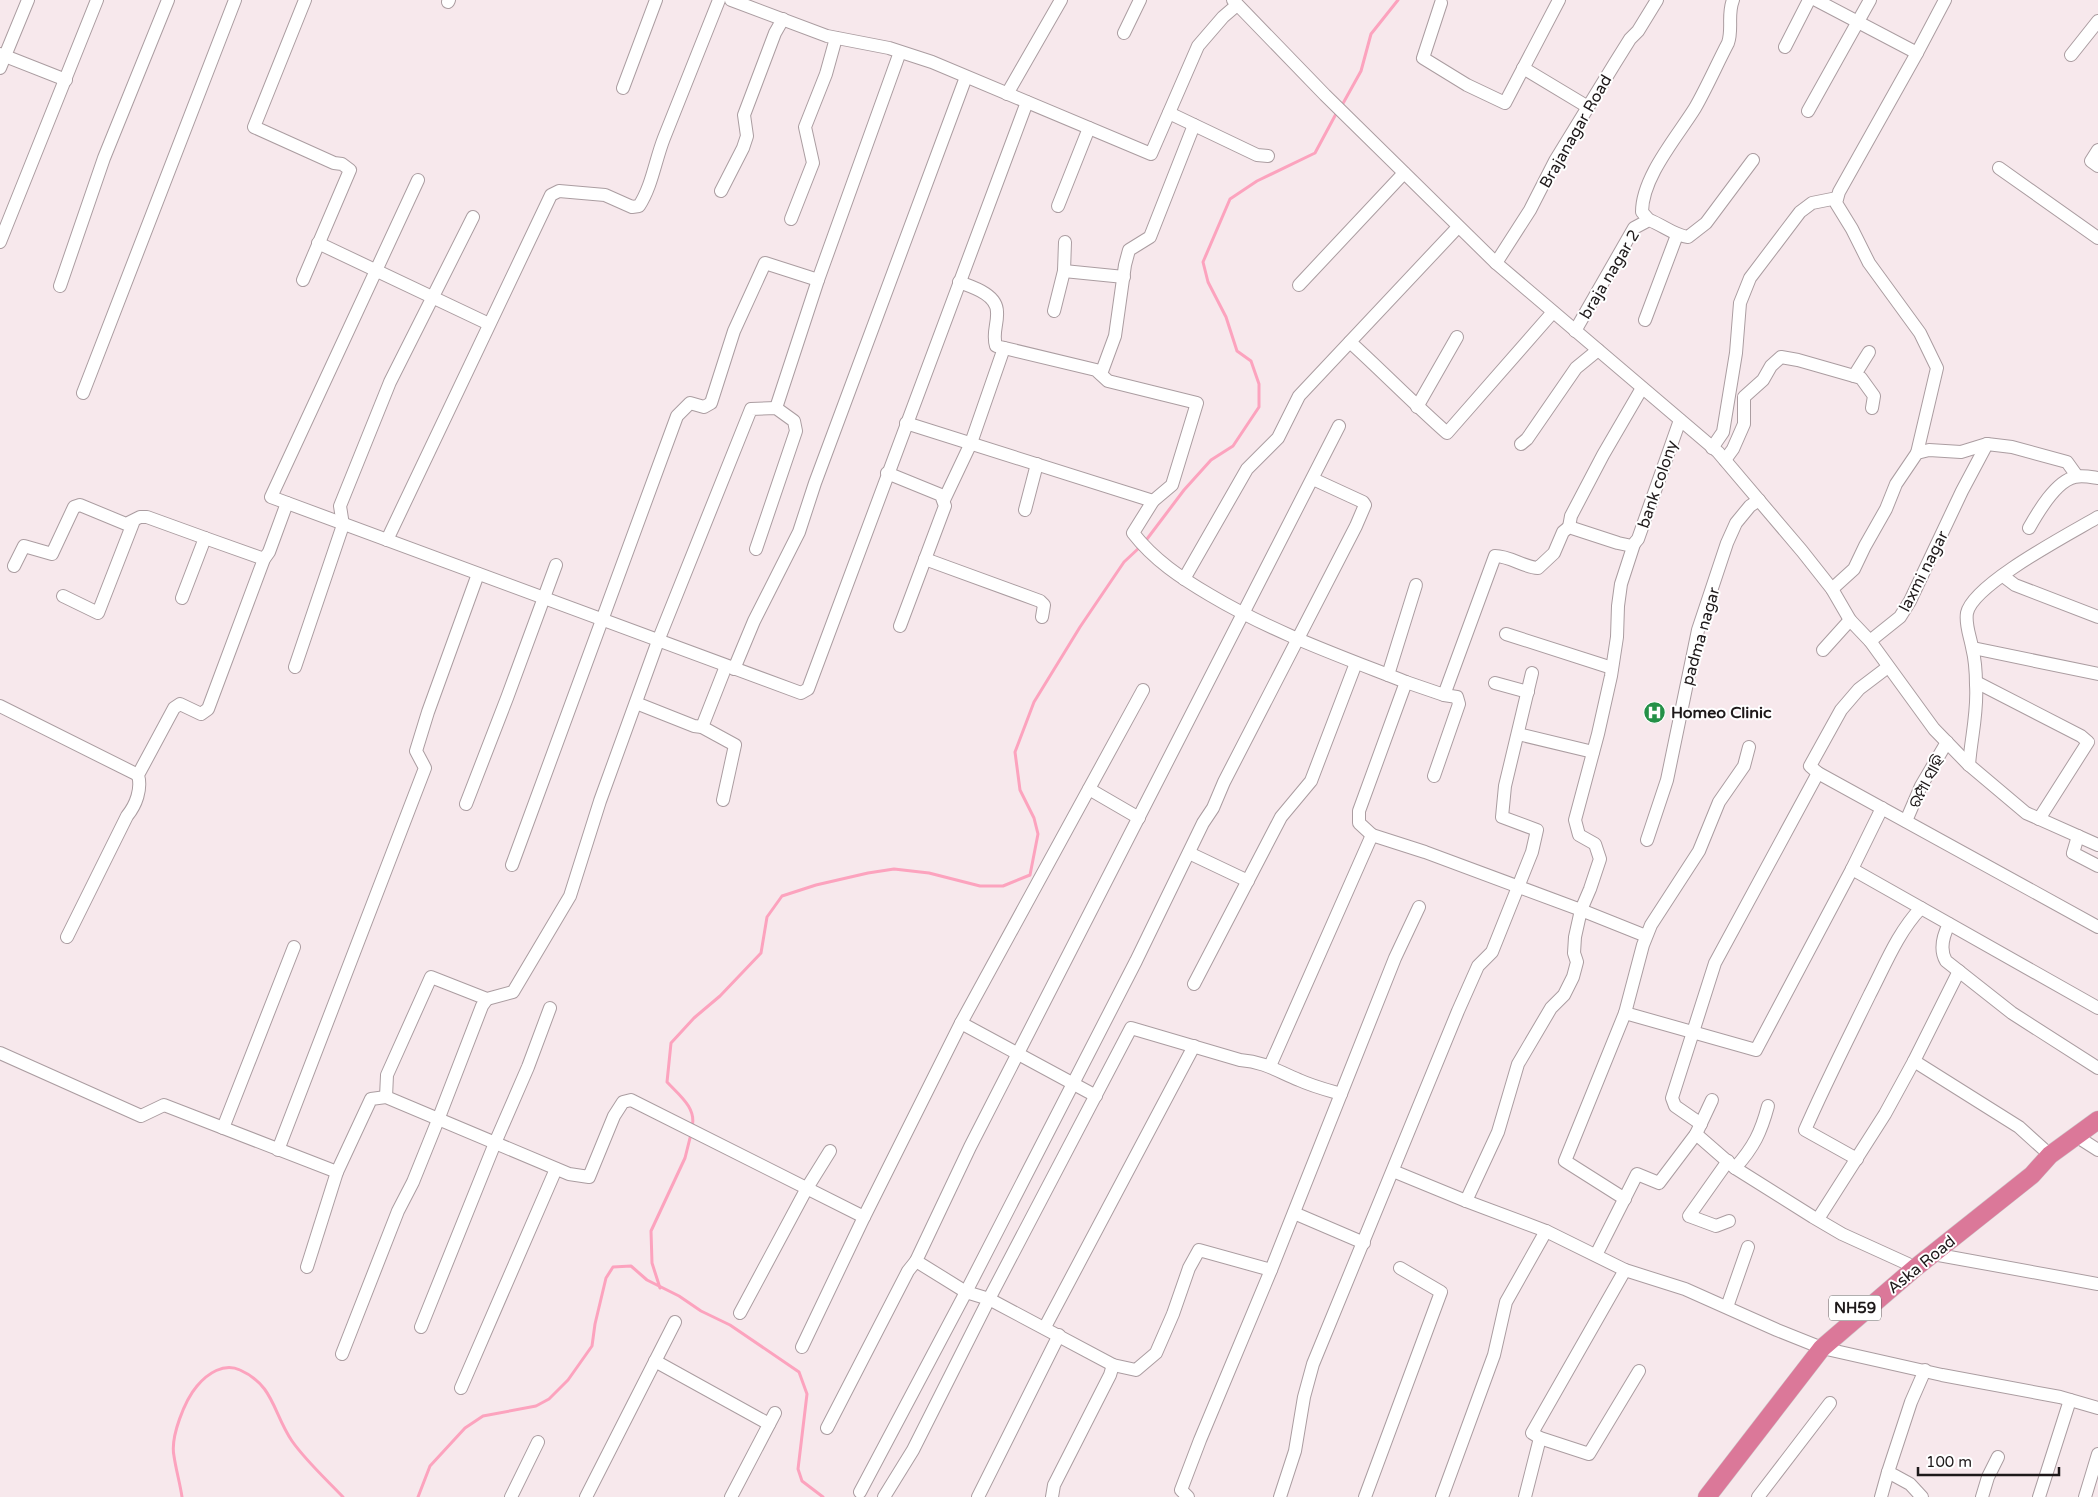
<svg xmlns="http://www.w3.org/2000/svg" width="2098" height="1497" font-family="'Varela Round','Noto Sans Oriya',sans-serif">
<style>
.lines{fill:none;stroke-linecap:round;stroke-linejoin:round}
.stream{stroke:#fca3be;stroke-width:3}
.minor-casing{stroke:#ab9da1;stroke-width:14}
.highway-casing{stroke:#cecccd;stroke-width:19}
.minor{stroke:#fff;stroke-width:12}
.highway{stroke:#db7899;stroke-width:18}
.labels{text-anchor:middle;stroke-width:4;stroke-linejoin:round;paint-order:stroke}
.shield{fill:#fff;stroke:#625e5f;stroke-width:1}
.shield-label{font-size:15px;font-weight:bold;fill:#1e191a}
.street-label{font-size:16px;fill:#1e191a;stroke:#fff}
.poi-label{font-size:16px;font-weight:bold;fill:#1e191a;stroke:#fff;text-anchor:start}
</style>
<rect width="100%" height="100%" fill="#f7e8ec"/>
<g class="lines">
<!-- stream -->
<g class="stream">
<polyline points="1341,107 1361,71 1371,34 1398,0"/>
<polyline points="1144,543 1184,490 1211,460 1233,446 1259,407 1259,384 1251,361 1237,351 1226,317 1208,282 1203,262 1230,199 1257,181 1315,153 1337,112"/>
<path d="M692,1127C697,1108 679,1095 667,1082L671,1043L694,1018L720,996L761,953L767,917L782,896L816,885L868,873L894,869L929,873L980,886H1003L1030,875L1038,834L1034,818L1020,790L1015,752L1034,702L1080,627L1124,562L1140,547"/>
<polyline points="660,1288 652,1263 651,1231 685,1158 691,1134"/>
<path d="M182,1497C180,1483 176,1470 174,1456C170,1437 185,1400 197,1386C207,1374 224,1362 240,1370C274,1385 273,1413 292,1441C306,1461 326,1479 343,1497"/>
<polyline points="418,1497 430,1466 465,1428 483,1416 536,1406 549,1399 568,1380 592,1346 595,1324 606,1278 613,1267 631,1266 647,1280 679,1296 701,1311 730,1325 799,1372 807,1394 798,1469 802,1481 823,1497"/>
</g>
<defs>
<g id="minor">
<polyline points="731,0 827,36 889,48 932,62 1151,154 1198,46 1223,17 1237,5"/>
<polyline points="1233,0 1325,95 1496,263 1718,452 1802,551 1832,589 1850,620 1870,641 1934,729 1969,765 2026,813 2098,845"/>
<polyline points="1816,0 1917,53 1945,0"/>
<polyline points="448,2 449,0"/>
<polyline points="1441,3 1423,58 1467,85 1505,103 1559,0"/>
<polyline points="1124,33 1140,0"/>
<polyline points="1785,47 1809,0"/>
<polyline points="1917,53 1839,192 1836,203 1852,229 1869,263 1920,333 1937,368 1917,453"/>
<polyline points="0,54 66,80"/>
<polyline points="2071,55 2098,21"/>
<polyline points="0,68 28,0"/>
<polyline points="1523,68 1588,107"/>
<polyline points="623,88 656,0"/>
<polyline points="1007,94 1061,0"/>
<polyline points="1808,111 1870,0"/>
<polyline points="1169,113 1257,155 1268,156"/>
<polyline points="2098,150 2091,161 2098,166"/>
<polyline points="1999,168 2098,238"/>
<polyline points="418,180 271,497 801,693 808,689 1027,102"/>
<polyline points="721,191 743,148 747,136 744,115 775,33 783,19"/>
<polyline points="1058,206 1089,128"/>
<polyline points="791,219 813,163 805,127 826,74 836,38"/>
<path d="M1649,220L1642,212C1642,177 1677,137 1695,108C1707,87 1717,64 1728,43C1733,29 1727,15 1733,0"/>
<polyline points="0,242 97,0"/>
<polyline points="318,243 489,324"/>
<polyline points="1496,263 1530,210 1555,161 1615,63 1630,39 1638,31 1657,0"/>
<polyline points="1064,271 1124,277"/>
<polyline points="303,280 350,170 342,164 334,163 254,127 305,0"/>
<path d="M959,282C972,287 997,294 997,312C998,324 992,333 996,346L1096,370L1108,381L1197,403L1172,485L1153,501L1133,533C1154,560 1181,578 1210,595C1272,632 1340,656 1406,682"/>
<polyline points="1299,285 1404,173"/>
<polyline points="60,286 104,158 168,0"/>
<polyline points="1054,311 1064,271 1065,242"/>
<polyline points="1645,320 1677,235"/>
<path d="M1575,331L1634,228L1649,220C1663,225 1673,235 1688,237L1706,223L1753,160"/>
<path d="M1350,342C1383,372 1414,404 1447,433L1553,312"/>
<polyline points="1101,374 1115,336 1125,265 1129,250 1150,237 1194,125"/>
<polyline points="1854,376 1869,352"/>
<polyline points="83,393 235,0"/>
<polyline points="1417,407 1457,337"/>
<polyline points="776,408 818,280 900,52"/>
<polyline points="906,423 1153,501"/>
<polyline points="1521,444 1527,439 1576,368 1598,350"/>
<polyline points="1712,448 1723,432 1736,353 1740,303 1750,278 1800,212 1812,203 1837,198"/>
<polyline points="1725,460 1733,449 1744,424 1744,397 1763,380 1771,366 1781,357 1798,360 1861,378 1874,396 1872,408"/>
<polyline points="887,473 941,495 945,506 900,626"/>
<polyline points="944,500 971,443 1004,348"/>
<polyline points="1025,510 1037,464"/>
<polyline points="1569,527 1571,516 1603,455 1642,388"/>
<path d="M2029,528C2038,512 2056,481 2075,477C2082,475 2091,477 2098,478"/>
<path d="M387,540L551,195L559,191L605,195L632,207L639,206C652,186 655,161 664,138C682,92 701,46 719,0"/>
<polyline points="925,559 1040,601 1044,605 1042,617"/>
<polyline points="14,566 24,546 52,554 74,507 80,505 126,524 140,517 147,517 205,538"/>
<polyline points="2005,574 2007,579 2015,585 2098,617"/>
<polyline points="1184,579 1247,469 1278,438 1299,396 1458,227"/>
<polyline points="1832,589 1854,569 1865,546 1886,509 1896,484 1917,453 1929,450 1961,452 1987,444"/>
<polyline points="63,596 98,613 133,523"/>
<polyline points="182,598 205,538 264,559"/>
<polyline points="1506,634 1612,668"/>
<polyline points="1870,641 1900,617 1910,601 1962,491 1987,444 2012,447 2067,462 2077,476"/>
<polyline points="1973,648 2098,674"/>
<polyline points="1823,650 1850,620"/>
<polyline points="295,667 343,525 340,506 390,382 473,217"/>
<polyline points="1888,667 1859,689 1841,710 1810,766 1818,773 2098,927"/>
<polyline points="734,669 754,621 799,532 815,483 966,77"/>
<polyline points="1388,675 1416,585"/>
<polyline points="1976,682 2081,736 2088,742 2039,819"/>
<polyline points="1495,683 1528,692"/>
<polyline points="636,703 694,726 702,727 735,745 723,800"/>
<polyline points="0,706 138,775"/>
<polyline points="702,727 726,666"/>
<polyline points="1518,734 1593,752"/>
<path d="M1969,765C1971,738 1978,712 1976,685C1976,673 1975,659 1972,647C1970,636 1965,624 1967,613C1973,584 2071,533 2098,517"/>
<polyline points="1434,776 1459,704 1457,697 1444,695"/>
<polyline points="1089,789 1139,818"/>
<polyline points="466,804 507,698 556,565"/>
<polyline points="1882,808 1852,869 2098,1008"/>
<polyline points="1906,821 1921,786 1947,742"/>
<path d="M1372,835L1359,823V811L1406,682L1444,695L1495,556C1510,556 1523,567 1538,568L1554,553L1563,532L1569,527L1618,543L1632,546L1638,539L1680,420"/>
<polyline points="2078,836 2073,853 2098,866"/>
<polyline points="1647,840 1667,780 1698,630 1727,543 1736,523 1750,506 1759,500"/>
<polyline points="1189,853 1248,881"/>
<polyline points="512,865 677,416 690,403 704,407 711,403 734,331 765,263 818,280"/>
<path d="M1949,924C1943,936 1939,949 1946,961L2012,1013L2098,1068"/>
<path d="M67,937L127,816C136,805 142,789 138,775L174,708L180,704L201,714L208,709L264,559L269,552L287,503"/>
<polyline points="1959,971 1914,1061 2019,1127 2050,1155"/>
<polyline points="1194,984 1281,817 1311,781 1356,663"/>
<polyline points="1625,1013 1756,1050 1852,869"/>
<polyline points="961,1023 1143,690"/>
<polyline points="0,1053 141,1116 164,1105 337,1172 371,1099 386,1097 569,1174 589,1177 614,1116 623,1102 631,1100 864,1217 961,1023 1096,1096"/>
<polyline points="1270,1066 1372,835 1425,852 1581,910 1590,889 1600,859 1595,844 1579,835 1575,820 1598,734 1611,676 1617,637 1618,606 1621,584 1634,544"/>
<polyline points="386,1097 387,1075 431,977 487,999 513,992 570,896 600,801 658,641 751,409 776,408 794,421 796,431 756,549"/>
<polyline points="1701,1124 1675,1106 1672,1098 1715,963 1818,773"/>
<polyline points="223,1128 294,947"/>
<polyline points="1696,1134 1735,1168 1813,1217 1842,1234 1908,1264"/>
<polyline points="2076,1136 2098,1150"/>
<polyline points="278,1150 425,768 416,751 428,712 478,574"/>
<path d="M1857,1159L1805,1130C1825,1084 1848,1039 1870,994C1885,965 1898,932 1921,908"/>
<polyline points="1728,1161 1689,1216 1716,1226 1729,1221"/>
<path d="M1735,1168C1754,1147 1761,1132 1768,1106"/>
<polyline points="1393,1171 1466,1201 1546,1231 1625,1270 1685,1289 1777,1330 1822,1348 1942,1375 2060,1397 2098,1408"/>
<polyline points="1625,1199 1565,1161 1625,1013 1643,945 1651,925 1699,851 1719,802 1744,766 1749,747"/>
<polyline points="1466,1201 1498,1132 1518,1064 1551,1008 1564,995 1573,977 1577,962 1574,953 1575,937 1581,910 1646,936"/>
<polyline points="1294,1213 1364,1243"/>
<polyline points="1818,1219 1885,1114 1914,1061"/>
<polyline points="1933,1254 2098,1284"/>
<polyline points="1596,1255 1637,1174 1659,1183 1696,1134 1712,1100"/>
<polyline points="307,1267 337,1172"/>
<polyline points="1271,1270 1199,1250 1189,1268 1173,1314 1156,1353 1136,1370 1113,1365 989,1299 966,1292 916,1261 970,1147 1339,426"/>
<polyline points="1625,1270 1532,1433 1540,1438 1589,1454 1639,1371"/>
<polyline points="1727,1307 1748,1247"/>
<polyline points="740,1313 807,1188 830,1151"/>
<polyline points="421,1327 495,1143 528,1067 550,1008"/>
<polyline points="1045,1327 1194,1046"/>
<polyline points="802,1347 864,1217"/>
<polyline points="342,1354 398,1211 413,1182 438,1120 482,1006 487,999"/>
<polyline points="655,1361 769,1424"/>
<polyline points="461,1388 556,1169"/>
<polyline points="827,1428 908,1271 916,1261"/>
<polyline points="860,1492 966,1292 1136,961 1203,823 1213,808 1224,782 1356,526 1365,505 1363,502 1313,479"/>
<polyline points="511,1497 538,1442"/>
<polyline points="586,1497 675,1322"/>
<polyline points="731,1497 775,1413"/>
<path d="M884,1497L913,1450L989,1299L1131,1028L1240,1060C1265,1062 1277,1071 1299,1080C1312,1086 1327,1090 1341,1094"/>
<polyline points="978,1497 1059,1335"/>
<polyline points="1052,1497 1054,1485 1110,1375 1113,1365"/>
<polyline points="1188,1497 1181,1490 1200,1440 1271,1270 1395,958 1419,907"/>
<polyline points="1280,1497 1295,1451 1304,1397 1313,1364 1458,1011 1478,966 1492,952 1532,852 1537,830 1502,817 1505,786 1532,673"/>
<polyline points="1365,1497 1441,1292 1400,1268"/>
<polyline points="1442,1497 1494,1355 1506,1302 1546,1231"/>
<polyline points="1525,1497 1540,1438"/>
<polyline points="1758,1497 1830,1403"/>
<polyline points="1881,1497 1888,1472"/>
<polyline points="1922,1497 1910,1484 1888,1472 1911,1402 1925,1370"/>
<polyline points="1982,1497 1988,1477 1998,1457"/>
<polyline points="2039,1497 2070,1400"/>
<polyline points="2085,1497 2098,1454"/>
</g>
<polyline id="highway" points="1707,1497 1822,1348 1915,1268 2032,1175 2050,1155 2098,1120"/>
</defs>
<!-- minor casing -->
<use href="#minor" class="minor-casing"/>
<!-- highway casing -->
<use href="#highway" class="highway-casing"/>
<!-- minor -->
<use href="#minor" class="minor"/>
<!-- highway -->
<use href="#highway" class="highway"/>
</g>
<!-- icons -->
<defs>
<symbol id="hospital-disc" viewBox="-11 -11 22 22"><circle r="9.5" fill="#249047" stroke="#fff"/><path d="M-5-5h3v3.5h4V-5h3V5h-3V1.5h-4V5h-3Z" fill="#fff"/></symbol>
</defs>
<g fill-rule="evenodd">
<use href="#hospital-disc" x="1642" y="700" width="25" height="25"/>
</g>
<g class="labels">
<!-- shield labels -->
<rect class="shield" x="1829" y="1295.5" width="52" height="25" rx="4"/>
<g class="shield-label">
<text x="1855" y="1313">NH59</text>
</g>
<!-- street labels -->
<g class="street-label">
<text transform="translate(1575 131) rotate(-60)" y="6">Brajanagar Road</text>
<text transform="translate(1609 274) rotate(-59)" y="6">braja nagar 2</text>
<text transform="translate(1657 484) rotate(-71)" y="6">bank colony</text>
<text transform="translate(1923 571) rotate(-63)" y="6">laxmi nagar</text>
<text transform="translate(1700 636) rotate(-74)" y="6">padma nagar</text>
<text transform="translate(1926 781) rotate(-62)" y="6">ରମ୍ପା ସାହି</text>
<text transform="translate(1921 1264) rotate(-39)" y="6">Aska Road</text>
</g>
<!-- poi labels -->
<g class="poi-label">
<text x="1671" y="718">Homeo Clinic</text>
</g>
</g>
<!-- scale -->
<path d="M1918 1467v8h141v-8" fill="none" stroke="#1e191a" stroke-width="2.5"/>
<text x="1926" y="1467" font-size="15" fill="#1e191a" stroke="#ffffff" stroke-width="4" paint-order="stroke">100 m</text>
</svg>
